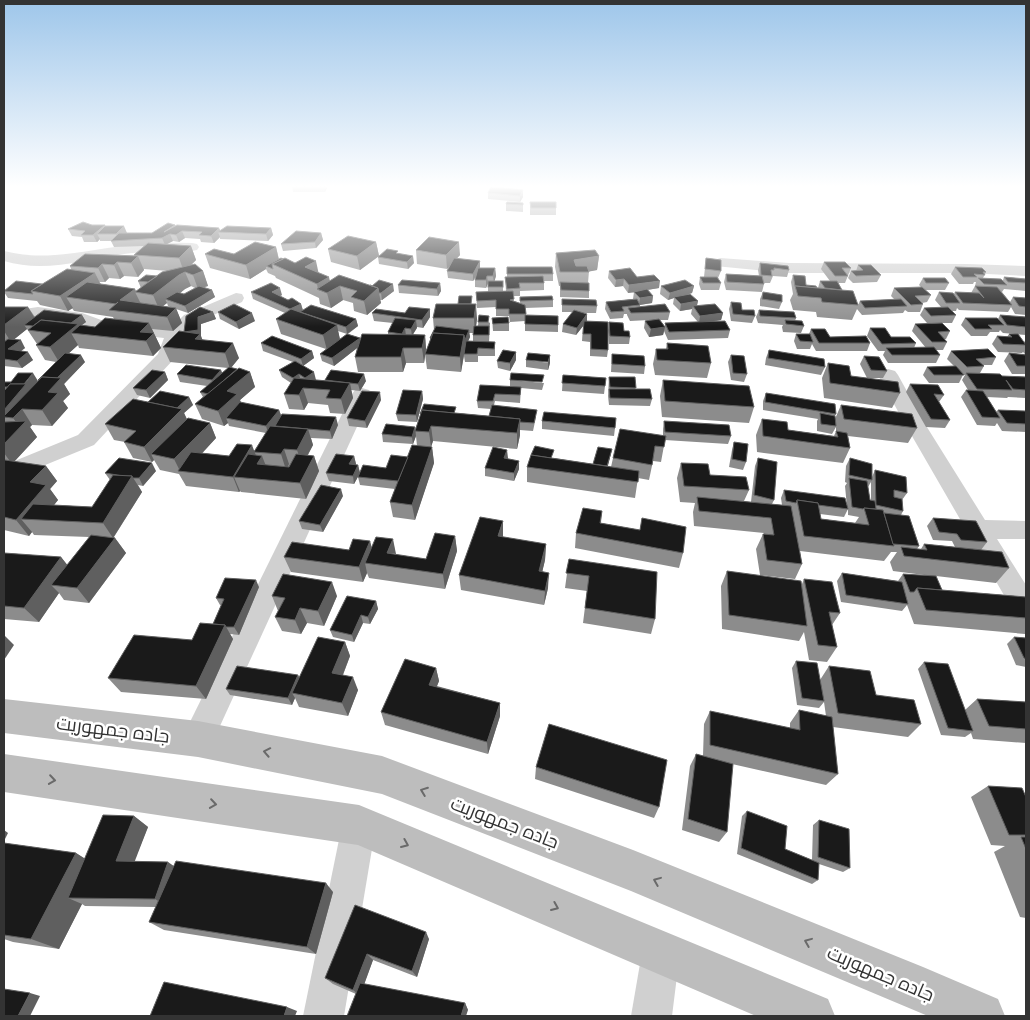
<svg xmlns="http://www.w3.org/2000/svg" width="1030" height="1020" font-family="'Open Sans',Cairo,sans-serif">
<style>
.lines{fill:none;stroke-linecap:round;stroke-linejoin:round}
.street{fill:#d0d0d0;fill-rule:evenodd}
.secondary{fill:#bdbdbd;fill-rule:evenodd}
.wall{fill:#8c8c8c;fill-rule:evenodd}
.shaded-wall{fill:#5f5f5f}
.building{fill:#1a1a1a;stroke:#5f5f5f}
.oneway{stroke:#6a6a6a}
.labels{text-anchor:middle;stroke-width:5;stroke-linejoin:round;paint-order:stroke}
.near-street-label{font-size:19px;fill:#333;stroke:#fff}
</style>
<rect width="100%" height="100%" fill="#fff"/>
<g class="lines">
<!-- street -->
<g class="street">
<path d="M192,243L197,244L199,247L197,250C177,255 153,251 132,253C89,258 47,274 4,261V251C47,262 87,250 130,245C151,242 171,243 192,243Z"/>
<polygon points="720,258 789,263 967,264 1026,266 1026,276 967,273 789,273 715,266 712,263 715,260"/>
<polygon points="236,293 242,294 244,298 242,302 196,323 183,336 173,360 94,445 33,470 12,491 4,493 4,472 17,460 78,435 158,354 164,338 101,331 78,323 38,317 4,322 4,312 38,307 82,313 104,321 171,328 184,315"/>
<polygon points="888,369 895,371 898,375 925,424 985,520 1026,521 1026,539 997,539 1026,585 1026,619 1016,616 905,424 878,375 881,371"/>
<polygon points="362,388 369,390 372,394 209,750 198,754 187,750 182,739 187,728 352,394 355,390"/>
<polygon points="359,808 371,813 376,825 344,1016 303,1016 342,825 347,813"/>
<polygon points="661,933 675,938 680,952 672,1016 631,1016 642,952 647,938"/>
</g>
<!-- secondary -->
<g class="secondary">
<polygon points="4,699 198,721 382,756 633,850 923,967 998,999 1005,1016 928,1016 631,891 382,794 198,757 4,733"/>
<polygon points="4,754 359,805 828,999 835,1016 756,1016 358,845 4,792"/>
</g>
</g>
<!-- wall -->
<g class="wall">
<polygon points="327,185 327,188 325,192 293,192 292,186"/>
<polygon points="491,187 523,197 520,202 488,199 488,193"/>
<polygon points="530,202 556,208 556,215 530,215"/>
<polygon points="523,203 523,212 506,211 506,204"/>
<path d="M92,225H105V226L127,233H152L175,226L219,228L220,231L271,228L273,235L268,241L220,239V237L214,243L201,242L200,239L185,238L179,242L173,241L167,244L191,246L196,260L191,265L203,271L208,286L204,287L212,290L215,297L188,313L176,309L182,323L173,331L152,329L161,348L153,356L79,348L78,345L68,354L85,362L64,384L70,394L63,401L68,408L52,426L32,425L30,427L37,437L14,462L46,466L57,481L50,489L58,500L54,505L92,507L110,480L105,473L156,471L143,486L138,485L142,492L114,537L115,538L126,553L89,603L64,600L59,593L39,622L4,619V553L61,557L67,565L89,537L34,535L32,532L29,536L4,530V382L38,381V380L56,362L45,360L36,345L37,344L27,329L14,339L25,348L21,351L33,360L22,368L4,366V342L5,341H4V307H28L35,317L82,315L86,322L82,325L95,327L114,319L113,317L74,311L72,308L68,311L40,305L37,301L8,298L4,292V290L42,284L71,269L70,266L135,256L134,255L144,246L114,247L111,241H100V239L97,242H84L82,237L72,236L68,229ZM144,269L168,271L157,276L138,281L141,288L136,291L135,289L101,284L99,282H105L109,278L120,279L124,276L138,277L144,270ZM191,286L195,288L184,294L180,293L185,289ZM167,303L168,306L172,308L163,306Z"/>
<polygon points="321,233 323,240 316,248 283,251 281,244"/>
<polygon points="376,242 379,256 360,270 331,262 328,249"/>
<polygon points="276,247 279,259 318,273 330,281 372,286 394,291 382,300 380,300 381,303 367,315 354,311 353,303 343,300 331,308 320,304 319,298 276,278 275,276 268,273 266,269 250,279 210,268 205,254 234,254"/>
<polygon points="416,250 460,255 457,258 480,268 495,268 496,276 494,281 503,281 503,291 506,291 505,277 507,277 507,267 553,274 553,281 544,281 544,290 520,291 520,296 513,296 514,301 520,303 520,297 553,300 553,307 525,308 526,315 558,325 558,332 525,331 525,321 510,322 509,316 496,316 496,307 477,308 476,292 488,292 488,283 486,288 475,287 475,280 476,277 473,281 448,278 447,271 450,266 447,269 417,264"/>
<polygon points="556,253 599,256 597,270 589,271 588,283 589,291 589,298 560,297 560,286 559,286 555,267"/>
<polygon points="399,254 414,263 408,269 379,264 378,257"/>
<polygon points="706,258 721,271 718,278 721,283 719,290 701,290 699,284 700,277 706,277 704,277"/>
<polygon points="824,262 851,268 845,283 838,283 842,290 858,305 860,301 895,300 891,296 894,288 921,287 919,285 923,278 949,283 945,290 925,290 931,295 927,302 922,303 923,304 920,312 908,312 905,310 903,313 862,315 857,309 852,320 817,317 816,312 793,310 790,300 793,294 791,282 793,275 806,285 818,288 820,281 830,281 821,269"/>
<polygon points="760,263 789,270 787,277 773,276 770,283 763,283 764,284 762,292 726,290 724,282 726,274 759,276 758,270"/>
<polygon points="858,265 881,275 877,282 853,283 848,278 851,271 856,271"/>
<polygon points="955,267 986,272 983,278 1003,280 1004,277 1026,279 1026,291 1004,289 1002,292 1010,302 1013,297 1026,298 1026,315 1015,314 1011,307 1008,312 959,310 957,308 956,311 951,311 956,315 952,323 927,323 920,315 924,308 941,307 935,300 939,292 954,294 955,292 971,293 975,286 976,282 974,282 973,284 959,284 951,274"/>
<polygon points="609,271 637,277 659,288 647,290 653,296 652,303 640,305 640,307 670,312 668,320 660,320 665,327 665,323 698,322 691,314 692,309 680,311 673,304 674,298 668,300 660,294 661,286 694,286 692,293 686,295 698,301 697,306 723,313 721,320 711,322 730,330 728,338 668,340 664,331 663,335 649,337 644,328 645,321 649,320 630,321 627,315 627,314 624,314 623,318 610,319 605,309 606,302 633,299 634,292 636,292 628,293 623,286 615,287 608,278"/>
<polygon points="440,283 441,291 438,296 399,293 398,285"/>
<path d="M251,292L282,295L280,296L288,300L301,304L303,310L356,319L358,326L348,334L360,338V340L388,334V332L393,323L374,321L372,313H405L430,309V317L423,328L417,327L413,334L425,335L426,349L424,363H406L403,372H358L355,357L357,348L334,366L322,361L320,354L326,349L281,334L276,319L285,313L253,299ZM338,331L347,334L340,339Z"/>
<polygon points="763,292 782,302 779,309 760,306 760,299"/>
<polygon points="562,299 597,306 596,313 583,313 587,321 608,350 607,357 590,356 590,342 582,341 583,326 576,335 562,332 563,324 573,312 562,312"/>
<polygon points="731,302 742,310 755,316 752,323 731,321 729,309"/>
<path d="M472,304L477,319L476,326H478L479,315L490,323L489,342H495V356H478V362H465L464,356L461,372L427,369L425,354L430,341V338L434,330L433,318ZM469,333H473V341H468L470,337Z"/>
<polygon points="759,310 796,318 795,321 804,326 801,333 783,332 782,327 783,325 758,323 756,317"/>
<polygon points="213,312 216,319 201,324 201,336 202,340 239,358 231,368 250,372 255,387 240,400 241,403 279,410 281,415 338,425 332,439 311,438 313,445 308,455 314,456 319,471 306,499 241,492 240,491 239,492 186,486 179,474 160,470 154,460 152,462 133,458 124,442 125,442 114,440 105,424 148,402 189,397 193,405 184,413 187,419 210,423 216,438 202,453 229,456 254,451 266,433 229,426 228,423 224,426 202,419 195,404 203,397 200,392 207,386 180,382 177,374 221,370 222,374 228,368 170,362 163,347"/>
<polygon points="218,312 255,321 239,329 220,319"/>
<polygon points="1000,315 1026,317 1026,335 1003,333 1000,330 999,332 990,332 987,336 971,336 961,325 965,318 998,319"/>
<polygon points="492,318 509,323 509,331 493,331"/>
<polygon points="609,322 624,331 630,337 629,344 609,344 608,330"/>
<polygon points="915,324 950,331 946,339 944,339 947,342 943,350 936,350 940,355 936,363 888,363 883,355 885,351 878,351 867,336 870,328 891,337 916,343 914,348 926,348 912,331"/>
<polygon points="811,329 830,337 870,343 867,351 816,351 812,344 810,349 797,349 794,341 796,334 809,334"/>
<polygon points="1009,334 1024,342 1025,341 1026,341 1026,374 1012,374 1004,361 1009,353 1025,354 1023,352 1022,353 998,352 992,344 997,336 1007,337"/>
<polygon points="261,343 312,351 314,358 303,366 316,380 366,381 360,391 351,390 353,398 345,414 330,413 328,405 308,403 304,410 289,409 284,394 291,383 282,377 279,370 293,362 263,351"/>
<polygon points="667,343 711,363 707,378 655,375 653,364 656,349 666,349"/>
<polygon points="769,350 825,367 821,375 765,365 766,358"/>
<polygon points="951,351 996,357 992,365 983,365 984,366 980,373 1002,376 1026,377 1026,398 1008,397 1007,398 987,397 996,412 998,410 1026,413 1026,432 1002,431 997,423 995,426 977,425 961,397 966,390 968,390 962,380 965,375 963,375 959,383 929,383 923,375 927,367 954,366 947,359"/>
<polygon points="516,352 516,360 510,371 498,368 497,361"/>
<polygon points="612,354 645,366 644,374 611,372"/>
<polygon points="731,355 747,374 744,382 731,380 728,362"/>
<polygon points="864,356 887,371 883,378 867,378 860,364"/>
<polygon points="526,360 550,363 548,370 526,367"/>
<polygon points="828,363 851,376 900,393 892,408 824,398 822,378"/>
<polygon points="165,372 168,380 150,398 137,395 133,388"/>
<polygon points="563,375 606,378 604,394 562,391"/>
<polygon points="609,377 635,377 635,389 652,399 650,406 609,405 608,396"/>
<polygon points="510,380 544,383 542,390 521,388 520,403 495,401 494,405 536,417 533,431 520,430 520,435 517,449 433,441 431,447 432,447 434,463 415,520 393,517 390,502 395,489 360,485 358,477 386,468 408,457 417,446 416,436 413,444 383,442 382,434 415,430 420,417 420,414 457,413 489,416 491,409 478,408 477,401 510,386"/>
<polygon points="663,380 754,407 749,423 662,417 660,396"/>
<polygon points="910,384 944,395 939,402 950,420 945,428 926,427 906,392"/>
<polygon points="422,391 423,399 417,422 398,421 396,414"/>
<polygon points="766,393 836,414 835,416 835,419 841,405 917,428 908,443 848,436 850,448 843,463 757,452 756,435 762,419 788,430 834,436 836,431 836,427 832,434 817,431 817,421 818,419 763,410 763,401"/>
<polygon points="381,400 367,428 349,426 347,418"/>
<polygon points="542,421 615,428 614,436 542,429"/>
<polygon points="664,421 731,436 728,444 665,440 661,462 653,461 649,480 638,478 635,498 527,482 527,467 554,458 593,464 612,449 608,466 611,467 613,458 663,436 663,429"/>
<polygon points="734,442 746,462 743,470 729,467 732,450"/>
<polygon points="507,450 507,459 519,469 514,481 485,476 485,468"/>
<polygon points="354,456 356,464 355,465 358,465 360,473 354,484 329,481 326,473"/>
<path d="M758,458L774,500L772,504L782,505L781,498L784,490L847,507L845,486L847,483L845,482L846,466L850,458L872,477L875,470L907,493L902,500L903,511L901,515L919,546L917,549H921L924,544L955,547L952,541L933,540L927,526L933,518L987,542L981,550L964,548L1009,568L996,583L936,576L942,590L1026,597V633L1025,634L914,624L907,605L902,611L841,602L837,581L842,573L898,581L903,574L932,576L893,571L890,562L897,552H891L884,561L800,551L802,564L795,579L760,575L756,549L763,534H764V533L694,526L693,512L695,503L680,502L677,478L681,463L710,475L749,490L744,501L751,502L755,466ZM871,482V500H870L868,487ZM848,509V515L859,517L855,523L821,519L820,514L844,517Z"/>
<polygon points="343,496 323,532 302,529 299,521"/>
<polygon points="602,511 601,523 640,530 642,518 683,553 679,568 575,548 576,533"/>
<polygon points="455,536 457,551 445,589 369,578 367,573 363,582 291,572 284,557 349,550 370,541 371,547 396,555 426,559"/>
<polygon points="503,537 546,544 545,560 542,572 548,588 544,605 461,590 459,575"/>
<polygon points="569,559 655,619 651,634 583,623 587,591 565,588"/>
<polygon points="727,571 802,584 804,579 840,613 832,625 837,647 827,662 809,660 804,632 799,641 722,629 721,586"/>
<polygon points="259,587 239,635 230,634 233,639 206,699 121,692 108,678 192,640 213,624 221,605 220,605 216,598"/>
<polygon points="272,596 337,596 324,626 307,623 301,634 282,631 275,617 278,611"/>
<polygon points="376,601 378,609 370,624 363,623 354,642 333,637 330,630"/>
<polygon points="1014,637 1026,638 1026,667 1016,665 1007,644"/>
<polygon points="345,642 350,656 343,675 358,690 348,716 299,707 295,698 292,705 230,695 226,689 300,677"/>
<polygon points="796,661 820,680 829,666 921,724 908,737 833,727 838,774 826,785 732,764 727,832 719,842 682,830 690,766 696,754 703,756 704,724 710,711 790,728 790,723 799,710 826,716 824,702 819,708 797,705 792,668"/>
<polygon points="924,662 965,710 977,699 1026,702 1026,743 973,739 971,733 965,737 941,735 918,669"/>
<polygon points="436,668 439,681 437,686 500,703 500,716 488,754 385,725 381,712"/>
<polygon points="536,767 659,807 654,818 535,779"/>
<polygon points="988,786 1026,797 1026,918 1020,917 994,852 1005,846 991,845 971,797"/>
<polygon points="747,811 785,849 812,860 813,825 819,820 850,868 843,872 819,864 818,880 812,884 737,854 742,816"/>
<polygon points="134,816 148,827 134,861 174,866 333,892 316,954 164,930 149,922 156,907 85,906 82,904 59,949 13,942 4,939 4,843 76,853 85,859"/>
<polygon points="355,905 429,939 417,977 373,960 364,984 465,1003 468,1010 356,994 333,984 325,978"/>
</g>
<!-- shaded-wall -->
<g class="shaded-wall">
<polygon points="325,185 327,185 327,188 325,192 324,186"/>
<polygon points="523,190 523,197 520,202 520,196"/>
<polygon points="105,225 108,232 97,234 100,239 97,242 93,235"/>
<polygon points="175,225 177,232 170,234 173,241 165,245 162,238 164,232"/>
<polygon points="124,226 127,233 119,240 116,234"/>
<polygon points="219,228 221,232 218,232 220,237 214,243 211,236"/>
<polygon points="271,228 273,235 268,241 266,234"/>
<polygon points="182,231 185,238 179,242 176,235"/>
<polygon points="321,233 323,240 316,248 315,242"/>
<polygon points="376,242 379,256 360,270 357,256"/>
<polygon points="459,242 460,255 447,269 446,255"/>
<polygon points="191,246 196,260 184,272 179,258"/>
<polygon points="276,247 279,261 269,267 266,266 266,269 250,279 246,265"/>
<polygon points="138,256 144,270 138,277 131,263"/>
<polygon points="413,256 414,263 408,269 407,262"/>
<polygon points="599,256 597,270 587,272 573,272 574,260"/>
<polygon points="316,261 319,275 305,267"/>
<polygon points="480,261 480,268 473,281 473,274"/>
<polygon points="117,262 124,276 120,279 114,265"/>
<polygon points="102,264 109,278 105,282 98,268"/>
<polygon points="495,268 496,276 494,283 493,276"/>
<polygon points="203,271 208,286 198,289 193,275"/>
<polygon points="185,272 191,286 185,289 170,301 165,299 167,303 159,309 153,295 179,275"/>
<polygon points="95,273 102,287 66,297 73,308 68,311 60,296"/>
<polygon points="487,276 488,283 486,288 486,280"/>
<polygon points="329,277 332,290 340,286 343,300 331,308 327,293 318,290 317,284"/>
<polygon points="624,279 623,286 615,287 616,280"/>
<polygon points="660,281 659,288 628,293 629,285"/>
<polygon points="440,283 441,291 438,296 437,289"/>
<polygon points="393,284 394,291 382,300 381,293"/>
<polygon points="694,286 692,293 675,298 674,297 674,298 668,300 670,293"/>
<polygon points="280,288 282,295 274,299 272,292"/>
<polygon points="378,288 381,303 367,315 364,301"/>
<polygon points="135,289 136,292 135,292 141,304 120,300"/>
<polygon points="212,290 215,297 188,313 185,306"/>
<polygon points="653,296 652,303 639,305 640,298"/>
<polygon points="698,301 696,308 693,306 692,309 680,311 681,304"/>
<polygon points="301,304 303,311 292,317 290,309"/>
<polygon points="476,304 477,319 475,333 474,318"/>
<polygon points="28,307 37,322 24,325 27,329 11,342 4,331 4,325"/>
<polygon points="176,308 182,323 173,331 167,317"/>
<polygon points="430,309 430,317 423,328 422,320"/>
<polygon points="213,312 216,319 201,324 201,336 206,349 184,332 198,317"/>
<polygon points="252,313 255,321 239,329 236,322"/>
<polygon points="723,313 721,320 699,323 700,316"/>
<polygon points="587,314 587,321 576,335 577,328"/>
<polygon points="82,315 86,322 71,333 78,345 59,362 50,347 71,323"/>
<polygon points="356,319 358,326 347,334 346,327"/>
<polygon points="416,320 417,328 412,336 411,329"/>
<polygon points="149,323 161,348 153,356 146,341 140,332"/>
<polygon points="337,325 340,340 327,350 323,335"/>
<polygon points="665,327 663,335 649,337 651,329"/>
<polygon points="405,328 406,336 403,341 402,334"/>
<polygon points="469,330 470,337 465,348 461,372 460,357 464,335"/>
<polygon points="425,335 426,349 424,363 422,348"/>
<polygon points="360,338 361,345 334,366 332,358"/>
<polygon points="21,340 25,348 13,357 8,349"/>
<polygon points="233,343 239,358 230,369 225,353"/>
<polygon points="403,348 406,363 403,372 401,357"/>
<polygon points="312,351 314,358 303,366 301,359"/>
<polygon points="28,352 33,360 22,368 17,361"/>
<polygon points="516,352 516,360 510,371 510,363"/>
<polygon points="81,355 85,362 64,384 70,394 63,401 68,408 52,426 42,410 48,392 54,381"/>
<polygon points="550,355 550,363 548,370 548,362"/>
<polygon points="221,370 224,378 215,387 212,380"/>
<polygon points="241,370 250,372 255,387 240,400 243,409 226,418 228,423 224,426 218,411 217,403"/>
<polygon points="165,372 168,380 150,398 146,390"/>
<polygon points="314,372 316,380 307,385 305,378"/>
<polygon points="33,373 38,381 22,409 32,425 30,427 37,437 12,464 4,453 4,444 20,427 13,418 4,417 4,410"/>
<polygon points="299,374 301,382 296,385 293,378"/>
<polygon points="364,374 366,381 360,391 358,384"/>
<polygon points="350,383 353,398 345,414 341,399"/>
<polygon points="303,388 308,403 304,410 299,395"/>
<polygon points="422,391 423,399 417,422 416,415"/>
<polygon points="380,392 381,400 367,428 365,421"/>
<polygon points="189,397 193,405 184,413 189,424 151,454 154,460 152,462 144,447 177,408"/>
<polygon points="279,410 282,418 268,433 266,426"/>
<polygon points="336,417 338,425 332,439 330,431"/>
<polygon points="520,419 520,435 517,449 517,433"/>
<polygon points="210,423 216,438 185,472 180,471 174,459"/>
<polygon points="431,426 433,441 431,447 429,432"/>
<polygon points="415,427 416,436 413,444 412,437"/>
<polygon points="308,429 313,445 302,465 297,450"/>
<polygon points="252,445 258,461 234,477 240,491 239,492 233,477"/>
<polygon points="432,447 434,463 415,520 412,505"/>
<polygon points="284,449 289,464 286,470 281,454"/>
<polygon points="612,449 610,457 604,479 605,471"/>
<polygon points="507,450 508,458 504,466 504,458"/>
<polygon points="262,456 268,471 257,464"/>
<polygon points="314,456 319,471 306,499 300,483"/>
<polygon points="354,456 356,464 351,472 349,464"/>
<polygon points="519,461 519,469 514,481 514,473"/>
<polygon points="152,463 156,471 143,486 139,478"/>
<polygon points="358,465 360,473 354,484 353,476"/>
<polygon points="46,466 57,481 50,489 58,500 42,520 21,519 32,532 29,536 16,520 30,482"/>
<polygon points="132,476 142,492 113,538 103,523"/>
<polygon points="341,489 343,496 323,532 320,525"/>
<polygon points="503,521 503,536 499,551 498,536"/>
<polygon points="455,536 457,551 445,589 443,574"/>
<polygon points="115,538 126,553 89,603 77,588"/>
<polygon points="393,539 396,554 387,553"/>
<polygon points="370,541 374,556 365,563 367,573 363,582 359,567"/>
<polygon points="546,544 545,560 539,586 539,571"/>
<polygon points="61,557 73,572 51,585 59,593 39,622 24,608"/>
<polygon points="549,573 548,588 544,605 545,591"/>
<polygon points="256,580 259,587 239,635 234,627"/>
<polygon points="332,582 337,596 324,626 318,611"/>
<polygon points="376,601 378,609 370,624 368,617"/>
<polygon points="300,608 307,623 301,634 295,620"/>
<polygon points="361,615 363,623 354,642 352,635"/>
<polygon points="225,625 233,639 206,699 196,686"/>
<polygon points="4,635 14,645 4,660"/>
<polygon points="345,642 350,656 338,687 332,673"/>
<polygon points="436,668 439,681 432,698 429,685"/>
<polygon points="298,675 302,682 292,693 295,698 292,705 288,698"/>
<polygon points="353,677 358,690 348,716 342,703"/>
<polygon points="500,703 500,716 488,754 487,742"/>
<polygon points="134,816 148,827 131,871 116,861"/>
<polygon points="4,830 8,833 4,841"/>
<polygon points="76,853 100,868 68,898 82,904 59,949 31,939"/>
<polygon points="168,862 181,871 169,908 155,899"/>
<polygon points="326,883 333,892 316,954 307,947"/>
<polygon points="426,932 429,939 417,977 412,971"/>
<polygon points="367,954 373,960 360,996 353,990"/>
<polygon points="30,993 40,996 30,1016 18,1016"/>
<polygon points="465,1003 468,1010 466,1016 461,1016"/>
<polygon points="287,1007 297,1011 295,1016 284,1016"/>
</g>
<!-- building -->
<g class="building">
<polygon points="292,185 325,185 324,186 292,186"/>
<polygon points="491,187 523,190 520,196 488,193"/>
<polygon points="507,202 523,203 523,205 506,204"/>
<polygon points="530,202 556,202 556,208 531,208"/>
<polygon points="83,222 92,225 105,225 93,235 81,235 85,231 68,229"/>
<polygon points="168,223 175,225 164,232 177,225 219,228 211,236 199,235 202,232 182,231 176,235 170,234 162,238 111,241 119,233 152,233"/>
<polygon points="105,226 124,226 116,234 97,234"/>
<polygon points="227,226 271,228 266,234 218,232"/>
<polygon points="296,231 321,233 315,242 281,244"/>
<polygon points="348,236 376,242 357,256 328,249"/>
<polygon points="429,237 459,242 446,255 416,250"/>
<polygon points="255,242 276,247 246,265 205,254 214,249 234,254"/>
<polygon points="148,243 191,246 179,258 134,255"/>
<polygon points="387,249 398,251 396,253 413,256 407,262 378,257"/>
<polygon points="595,250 599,256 574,260 576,266 587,266 589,272 560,272 556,253"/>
<polygon points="85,254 138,256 131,263 117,262 114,265 102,264 98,268 70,266"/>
<polygon points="306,257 316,261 305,267 329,277 317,284 272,264 285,258 295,263"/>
<polygon points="281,258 283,259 272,264 273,269 266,266"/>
<polygon points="454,258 480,261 473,274 447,271"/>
<polygon points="706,258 721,260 721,271 705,269"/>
<polygon points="824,262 845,262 851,268 842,268 848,276 835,276"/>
<polygon points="760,263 788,266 789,270 774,268 774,270 771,270 772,276 761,275"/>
<polygon points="195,264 203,271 193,275 185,272 179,275 153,295 135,292 162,272"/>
<polygon points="858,265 871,265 881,275 856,276 851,271 863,270"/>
<polygon points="507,267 552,267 553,274 507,274"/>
<polygon points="955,267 982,268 986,272 983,272 985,275 974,274 977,277 963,277"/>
<polygon points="478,268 495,268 493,276 487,276 486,280 475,280"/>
<polygon points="630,268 637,277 654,275 660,281 629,285 624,279 616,280 609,271"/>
<polygon points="67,269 95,273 60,296 31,291"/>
<polygon points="726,274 762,276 764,284 727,282"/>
<polygon points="146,275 157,276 148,282 138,281"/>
<polygon points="339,275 378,288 364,301 351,297 357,291 340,286 327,293 317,289"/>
<polygon points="793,275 805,276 806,285 816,286 817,288 795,286"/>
<polygon points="543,276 544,283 519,283 520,288 507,289 505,277"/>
<polygon points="700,277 717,277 721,283 703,283"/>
<polygon points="1004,277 1026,279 1026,283 1008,282"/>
<polygon points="923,278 945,278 949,283 926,283"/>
<polygon points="978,278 1001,279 1007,285 984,284"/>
<polygon points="379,280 393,284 381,293 379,293 378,288 370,285 372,286"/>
<polygon points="402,280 440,283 437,289 398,285"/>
<polygon points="685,280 694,286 670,293 661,286"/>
<polygon points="16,281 42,284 31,291 33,294 4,291"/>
<rect x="488" y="281" width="15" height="6"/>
<polygon points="820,281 837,281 842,290 825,288"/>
<polygon points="87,282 135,289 120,300 176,308 167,317 109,310 118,302 116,304 66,297"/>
<polygon points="560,282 589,283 589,291 561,290"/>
<polygon points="271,283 280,288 272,292 288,300 292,298 301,304 290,309 251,292"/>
<polygon points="199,286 212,290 185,306 165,299 177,292 184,294"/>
<polygon points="795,286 853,291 858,305 822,302 821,298 798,296"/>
<polygon points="975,286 997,287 1012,305 963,303 955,292 979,293 984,298"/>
<polygon points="922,287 931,295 915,296 923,304 911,305 894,288"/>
<polygon points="647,289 653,296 640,298 634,292"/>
<polygon points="513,291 514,299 510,300 525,305 526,314 509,314 509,309 496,309 496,300 477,301 476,292"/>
<polygon points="763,292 782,295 782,302 762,299"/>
<polygon points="939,292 953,293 960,303 946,303"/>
<polygon points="690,294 698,301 681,304 674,297"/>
<polygon points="459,296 472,296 471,304 458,304"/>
<polygon points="552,296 553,300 520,301 520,297"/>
<polygon points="1013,297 1026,298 1026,307 1019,306"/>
<polygon points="562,299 596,300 597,306 562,305"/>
<polygon points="637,299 640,305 622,307 624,311 611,312 606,302"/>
<polygon points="901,299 907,306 865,308 860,301"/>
<polygon points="731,302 741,303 742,310 754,310 755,316 733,314"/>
<polygon points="234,304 252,313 236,322 218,312"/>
<polygon points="436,304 476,304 474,318 433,318"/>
<polygon points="665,304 670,312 631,313 628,308"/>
<polygon points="715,304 723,313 700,316 693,306"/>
<polygon points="311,305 356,319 346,327 300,312"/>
<polygon points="4,307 28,307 4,325"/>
<polygon points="200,307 213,312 198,317 198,330 184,332 186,316"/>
<polygon points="409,307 430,309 422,320 372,313 376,309 405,313"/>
<polygon points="948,307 956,315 931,316 924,308"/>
<polygon points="291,309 337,325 323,335 276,319"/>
<polygon points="44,310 82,315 71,323 41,320 33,326 24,325"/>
<polygon points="574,310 587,314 577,328 563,324"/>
<polygon points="759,310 794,312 796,318 760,316"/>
<polygon points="479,315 489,316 488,322 478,322"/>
<polygon points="525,315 558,316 558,325 525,324"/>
<polygon points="1000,315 1026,317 1026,327 1007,325"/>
<polygon points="508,317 509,323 493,324 492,318"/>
<polygon points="105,318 149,323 140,332 154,333 146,341 71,333 80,325 95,327"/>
<polygon points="395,318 416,320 411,329 405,328 402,334 388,332"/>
<polygon points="965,318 997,318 1004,325 988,325 992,329 975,329"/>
<polygon points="659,319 665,327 651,329 645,321"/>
<polygon points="41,320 78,324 50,347 36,345 51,333 28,330"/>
<polygon points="785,320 802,321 804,326 786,324"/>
<polygon points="584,321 608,322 608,350 591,349 591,334 583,334"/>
<polygon points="725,321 730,330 669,332 665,323"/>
<polygon points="609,322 623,323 624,331 629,331 630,337 610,336"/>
<polygon points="942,323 950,331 938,332 947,342 932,342 915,324"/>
<polygon points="436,326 469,330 465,340 464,335 433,333 431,338 430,338"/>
<polygon points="474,326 489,326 489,335 473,335"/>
<polygon points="870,328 885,328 891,337 910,337 916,343 882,344"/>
<polygon points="811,329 825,329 830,337 866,336 870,343 819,343"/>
<polygon points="179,331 200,334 195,339 233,343 225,353 163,347"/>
<polygon points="433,333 464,335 460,357 425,354"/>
<polygon points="347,334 360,338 332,358 320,354"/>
<polygon points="362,334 425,335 422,348 403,348 401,357 355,357"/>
<polygon points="796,334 810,334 813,342 800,341"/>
<polygon points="1009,334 1018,334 1026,345 1003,344 997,336 1012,337"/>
<polygon points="272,336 312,351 301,359 261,343"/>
<polygon points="8,339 21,340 8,349 28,352 17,361 4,359 4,342"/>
<polygon points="466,341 495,342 494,349 478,348 477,354 464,354"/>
<polygon points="667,343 708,346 711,363 657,360 656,349 668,349"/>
<polygon points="934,347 940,355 892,355 886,348"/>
<polygon points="988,349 996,357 976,359 984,366 967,367 951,351"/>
<polygon points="503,350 516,352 510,363 497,361"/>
<polygon points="769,350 824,359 825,367 768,358"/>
<polygon points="65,353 81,355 57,378 42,377 39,380 38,380"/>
<polygon points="528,353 550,355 548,362 526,360"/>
<polygon points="1009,353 1026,355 1026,366 1017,366"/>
<polygon points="612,354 644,356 645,366 612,364"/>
<polygon points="731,355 744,356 747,374 733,373"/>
<polygon points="864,356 879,357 887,371 871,370"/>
<polygon points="295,361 314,372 305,378 299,374 293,378 279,370"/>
<polygon points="828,363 849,366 851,376 898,382 900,393 830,383"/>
<polygon points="186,365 221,370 212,380 177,374"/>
<polygon points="956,366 964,375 934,375 927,367"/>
<polygon points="229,367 237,369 208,394 200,392"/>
<polygon points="239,368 250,372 227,391 237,394 218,411 195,404"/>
<polygon points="152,370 165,372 146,390 133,388"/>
<polygon points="331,370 364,374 358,384 325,380"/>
<polygon points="18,373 33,373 24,384 10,384 7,387 4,387 4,382 11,382"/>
<polygon points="511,373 544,375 542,382 510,380"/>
<polygon points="966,373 1000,374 1002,376 1026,377 1026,390 1013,389 1006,380 1012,390 977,389"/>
<polygon points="563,375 606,378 605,386 562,383"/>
<polygon points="42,377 61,378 48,392 58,393 42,410 22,409 13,418 4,417 4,416"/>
<polygon points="609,377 635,377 636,388 610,387"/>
<polygon points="294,378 350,383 341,399 326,398 330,390 303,388 299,395 284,394"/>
<polygon points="663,380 749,386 754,407 665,401"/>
<polygon points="10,384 26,384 4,410 4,391"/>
<polygon points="910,384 938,385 944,395 934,394 950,420 931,419"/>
<polygon points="480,385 521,387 520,395 495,394 493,401 477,401"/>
<polygon points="609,389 650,389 652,399 610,398"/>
<polygon points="403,390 422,391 416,415 396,414"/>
<polygon points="966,390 983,391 1000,418 982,417"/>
<polygon points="160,391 189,397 177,408 148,402"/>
<polygon points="362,391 380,392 365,421 347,418"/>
<polygon points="766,393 835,404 836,414 765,402"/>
<polygon points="133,399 182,409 144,447 124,442 136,431 105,424"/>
<polygon points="240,402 279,410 266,426 226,418"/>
<polygon points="424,404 456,407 454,413 422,410 421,414 420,414"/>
<polygon points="492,405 537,410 534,423 520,422 520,419 489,416"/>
<polygon points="841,405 912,414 917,428 844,419"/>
<polygon points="422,410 520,419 517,433 431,426 429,432 415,431"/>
<polygon points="998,410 1025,411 1026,413 1026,424 1007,423"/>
<polygon points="544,412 616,418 615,428 542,421"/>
<polygon points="820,413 835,416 836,426 821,424"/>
<polygon points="282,414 336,417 330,431 275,426"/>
<polygon points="188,418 210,423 174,459 151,454"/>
<polygon points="762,419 787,422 788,430 838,437 836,431 847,433 850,448 763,436"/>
<polygon points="26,421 4,444 4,422"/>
<polygon points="664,421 729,425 731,436 665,432"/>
<polygon points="386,424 415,427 412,437 382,434"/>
<polygon points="270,426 308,429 297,450 284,449 281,454 254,452"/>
<polygon points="620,429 666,436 664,447 655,446 652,465 613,458"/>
<polygon points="734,442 748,444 746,462 732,459"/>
<polygon points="237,444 252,445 233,477 178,471 191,452 229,456"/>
<polygon points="412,445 432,447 412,505 390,502"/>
<polygon points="535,446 554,450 551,458 531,455"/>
<polygon points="493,447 507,450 504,458 519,461 514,473 485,468"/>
<polygon points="598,447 612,449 607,466 593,464"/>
<polygon points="248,454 262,456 257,464 289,467 296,454 314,456 300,483 234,477"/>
<polygon points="336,454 354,456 349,464 358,465 353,476 326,473"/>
<polygon points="391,455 408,457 398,481 358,477 363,465 386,468"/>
<polygon points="531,455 639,471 638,482 527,467"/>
<polygon points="119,458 152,463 139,478 133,478 132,476 123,476 105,473"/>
<polygon points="758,458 777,462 774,500 754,495"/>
<polygon points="850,458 872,464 872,480 849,475"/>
<polygon points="5,460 46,466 30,482 46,485 16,520 4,517 4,461"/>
<polygon points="681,463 708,464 710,475 746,477 749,490 684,486"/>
<polygon points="875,470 906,477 907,493 894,490 894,497 902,499 903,511 876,505"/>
<polygon points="113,475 132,476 103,523 21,519 33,504 92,507"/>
<polygon points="849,478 867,481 870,500 875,501 876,509 864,508 863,509 852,507"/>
<polygon points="321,485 341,489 320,525 299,521"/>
<polygon points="784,490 845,498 848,509 818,505 818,503 797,500 796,503 786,501"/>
<polygon points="697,497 791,506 802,564 767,560 763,534 774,535 771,518 699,511"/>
<polygon points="797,500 818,503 821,519 869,525 864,508 883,510 894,546 804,536"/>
<polygon points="583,508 602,511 600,523 640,530 642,518 686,527 683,553 576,533"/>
<polygon points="884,513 909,516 919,546 893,544"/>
<polygon points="480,517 503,521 498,536 546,544 539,571 549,573 545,591 459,575"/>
<polygon points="933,518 976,521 987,542 961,540 957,534 939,532"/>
<polygon points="435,533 455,536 443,574 365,563 376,537 393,539 387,553 426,559"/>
<polygon points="91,535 115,538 77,588 51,585"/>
<polygon points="353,539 370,541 359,567 284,557 292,542 349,550"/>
<polygon points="924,544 1002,552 1009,568 904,556 901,547 927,550"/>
<polygon points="4,553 61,557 24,608 4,606"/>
<polygon points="569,559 657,572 655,619 585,608 589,576 566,573"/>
<polygon points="727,571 801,581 807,626 729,615"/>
<polygon points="842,573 902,582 908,604 846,595"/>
<polygon points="283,574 332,582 318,611 300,608 295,620 275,617 285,598 272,596"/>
<polygon points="903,574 936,576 942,590 917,588 914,592 910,592"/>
<polygon points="225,578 256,580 234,627 226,627 225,625 213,624 224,599 216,598"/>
<polygon points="804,579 832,582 840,613 829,612 837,647 818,645"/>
<polygon points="917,588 1026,597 1026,618 926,610"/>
<polygon points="347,596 376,601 368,617 361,615 352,635 330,630"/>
<polygon points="200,623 225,625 196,686 108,678 134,635 192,640"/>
<polygon points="318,637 345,642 332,673 353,677 342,703 292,693"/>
<polygon points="1014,637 1026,638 1026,659 1024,658"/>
<polygon points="405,659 436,668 429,685 500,703 487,742 381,712"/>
<polygon points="796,661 817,663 824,701 802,698"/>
<polygon points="924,662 948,664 973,731 948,728"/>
<polygon points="237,666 298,675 288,698 226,689"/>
<polygon points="829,666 870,671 876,695 914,700 921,724 838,713"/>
<polygon points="977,699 1026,702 1026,729 989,726"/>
<polygon points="799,710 832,717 838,774 710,745 710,711 800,730"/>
<polygon points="549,724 667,760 659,807 536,767"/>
<polygon points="696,754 733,764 727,832 688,819"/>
<polygon points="988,786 1022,788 1026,797 1026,835 1009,835"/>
<polygon points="747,811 787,826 785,849 819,863 818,880 741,848"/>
<polygon points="103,815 134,816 116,861 168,862 155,899 68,898"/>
<polygon points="819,820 849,829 850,868 818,857"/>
<polygon points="1021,837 1026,837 1026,849"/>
<polygon points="4,843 76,853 31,939 4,935"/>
<polygon points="176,861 326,883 307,947 149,922"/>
<polygon points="355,905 426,932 412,971 367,954 353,990 325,978"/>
<polygon points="164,982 287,1007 284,1016 150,1016"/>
<polygon points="360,983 465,1003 461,1016 347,1016"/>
<polygon points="4,989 30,993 18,1016 4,1016"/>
</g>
<!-- one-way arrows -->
<defs><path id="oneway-chevron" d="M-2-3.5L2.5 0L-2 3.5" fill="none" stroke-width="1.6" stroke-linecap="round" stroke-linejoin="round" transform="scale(1.25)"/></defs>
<g class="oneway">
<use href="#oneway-chevron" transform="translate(267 752) rotate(-169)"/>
<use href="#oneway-chevron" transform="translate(52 780) rotate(8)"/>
<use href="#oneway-chevron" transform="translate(424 791) rotate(-159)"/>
<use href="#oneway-chevron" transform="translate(213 804) rotate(8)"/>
<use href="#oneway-chevron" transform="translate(405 844) rotate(23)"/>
<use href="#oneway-chevron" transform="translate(657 881) rotate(-158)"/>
<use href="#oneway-chevron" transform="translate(555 907) rotate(23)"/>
<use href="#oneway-chevron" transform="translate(808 942) rotate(-158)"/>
</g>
<!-- sky -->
<linearGradient id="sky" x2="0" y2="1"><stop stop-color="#9ec6ea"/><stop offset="0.57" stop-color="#fff"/><stop offset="1" stop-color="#fff" stop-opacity="0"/></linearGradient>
<rect width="1030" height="327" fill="url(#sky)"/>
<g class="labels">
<!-- near-street labels -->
<g class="near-street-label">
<text transform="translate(113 729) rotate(7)" y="7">جاده جمهوریت</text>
<text transform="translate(505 822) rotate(21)" y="7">جاده جمهوریت</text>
<text transform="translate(881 973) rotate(23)" y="7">جاده جمهوریت</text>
</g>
</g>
<!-- border -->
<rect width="1030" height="1020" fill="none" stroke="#333333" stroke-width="10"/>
</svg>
